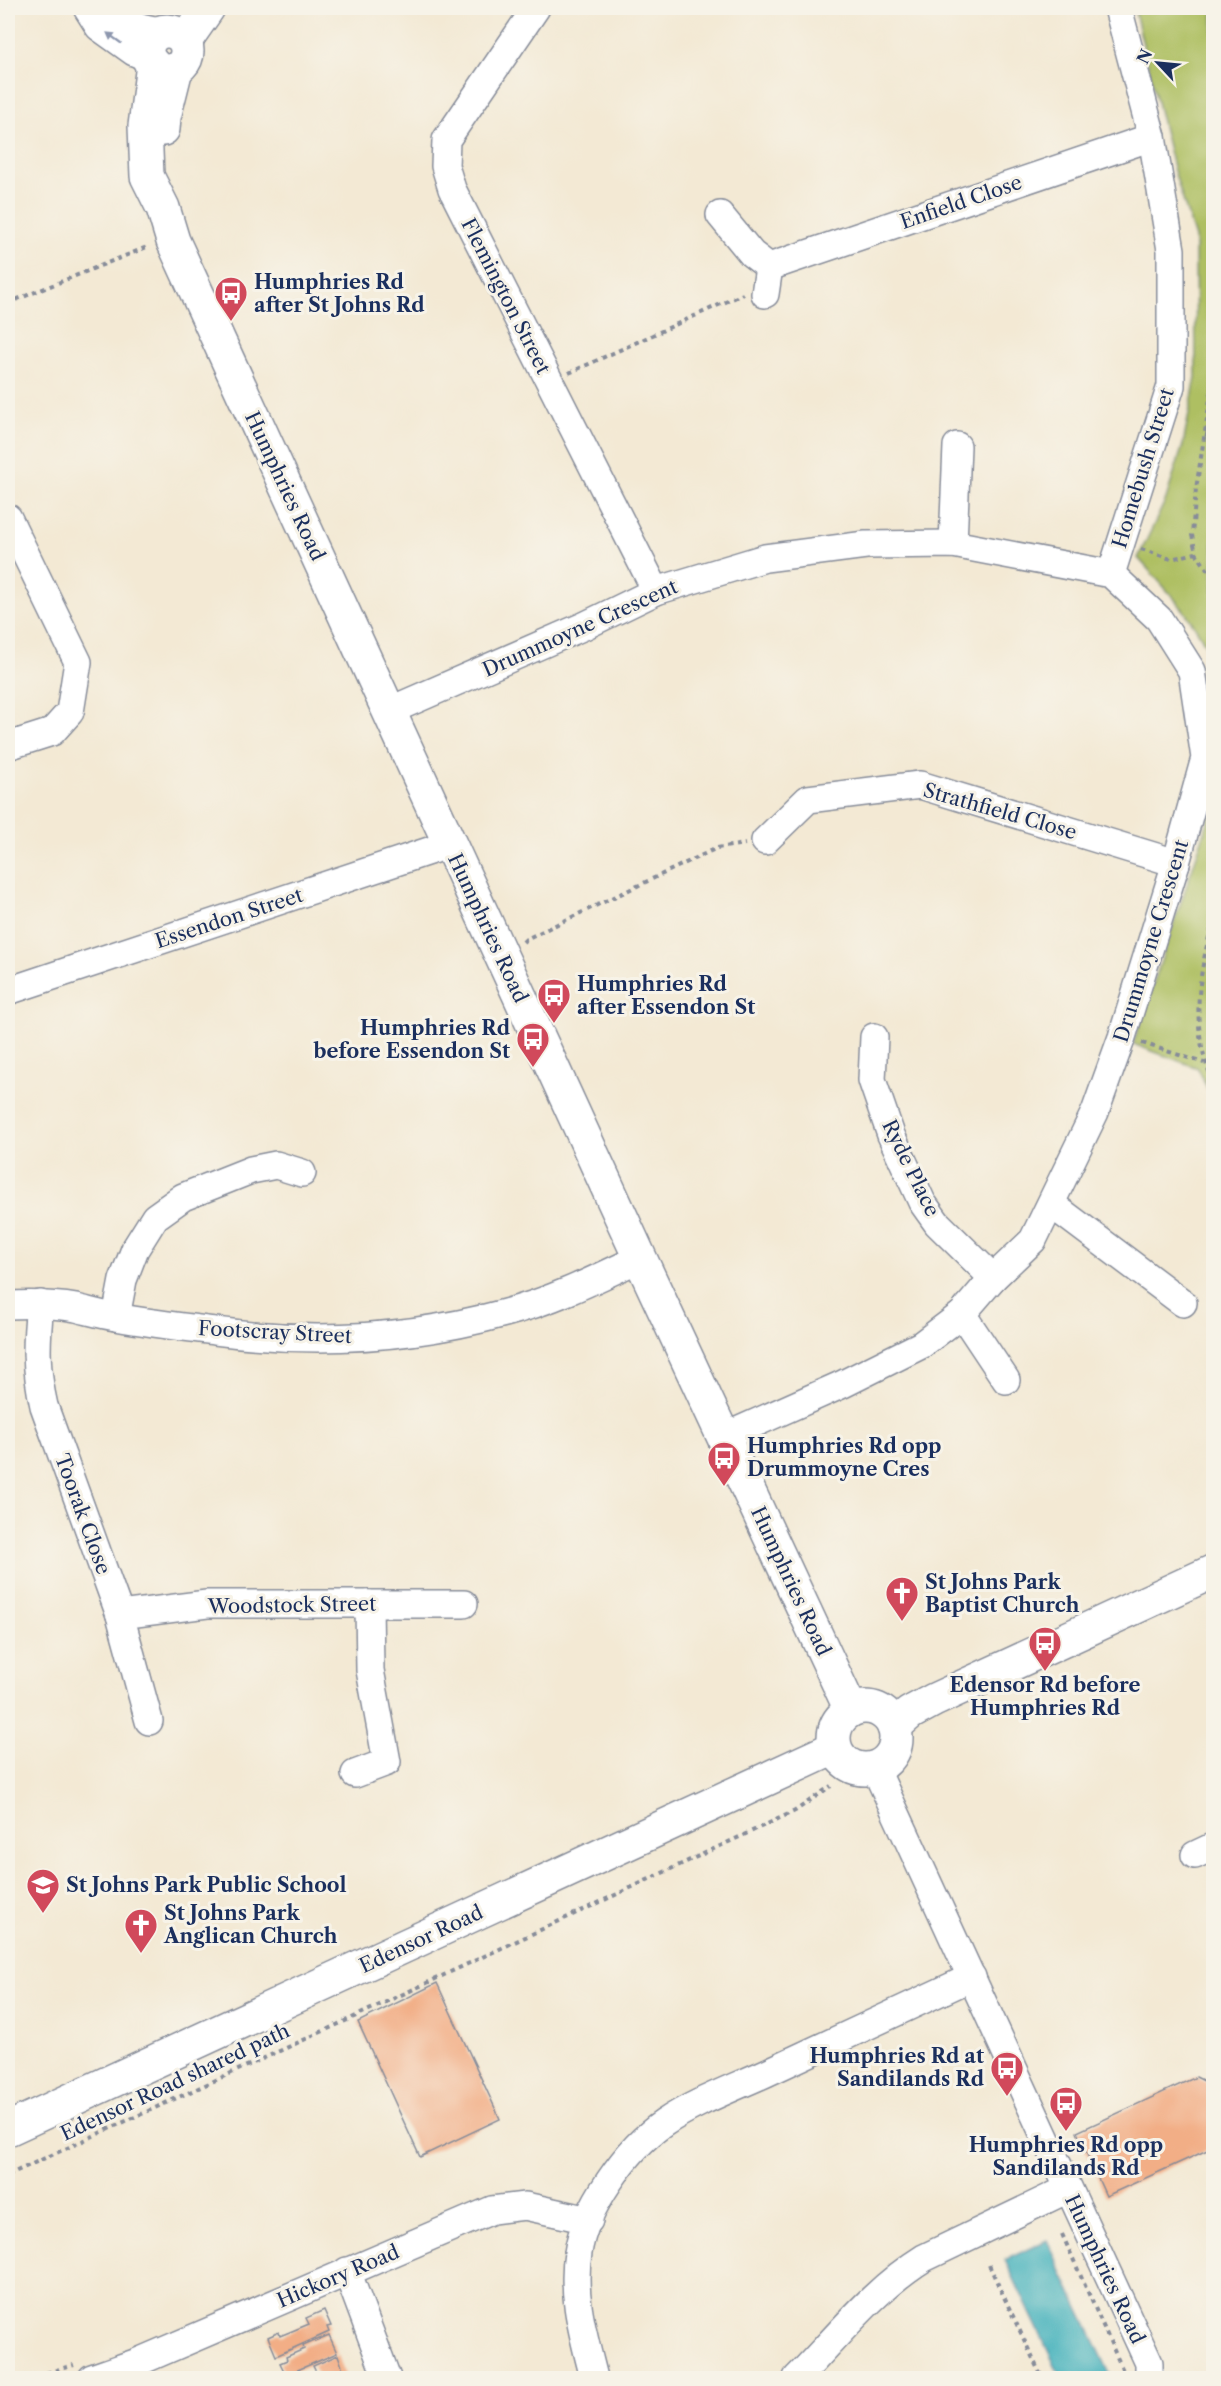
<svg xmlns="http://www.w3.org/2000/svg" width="1221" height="2386" font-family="'Libre Caslon Text',serif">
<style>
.green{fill:#aebf62;stroke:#647760;stroke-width:1.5}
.water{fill:#40b0bb;stroke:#2e708c;stroke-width:1.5}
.building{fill:#f2ae86}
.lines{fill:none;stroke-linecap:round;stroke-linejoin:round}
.minor-casing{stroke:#878c99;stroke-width:30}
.major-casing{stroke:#878c99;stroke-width:36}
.path{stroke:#878c99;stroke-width:4;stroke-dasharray:4.5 4.5;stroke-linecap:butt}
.minor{stroke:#fff;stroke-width:27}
.major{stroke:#fff;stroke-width:33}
.oneway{fill:#8d97ae}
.labels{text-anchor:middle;stroke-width:6;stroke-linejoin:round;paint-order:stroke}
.street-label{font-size:20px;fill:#1b2f5e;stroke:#f7f3e8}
.poi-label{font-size:20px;font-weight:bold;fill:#1b2f5e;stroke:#f7f3e8;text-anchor:start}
</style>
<rect width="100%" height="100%" fill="#f7f3e8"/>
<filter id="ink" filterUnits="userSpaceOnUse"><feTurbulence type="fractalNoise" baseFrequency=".0167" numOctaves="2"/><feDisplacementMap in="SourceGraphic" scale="12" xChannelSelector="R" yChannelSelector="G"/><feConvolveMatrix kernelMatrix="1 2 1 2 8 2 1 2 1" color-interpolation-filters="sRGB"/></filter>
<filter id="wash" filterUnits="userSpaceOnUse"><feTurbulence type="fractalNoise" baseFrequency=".008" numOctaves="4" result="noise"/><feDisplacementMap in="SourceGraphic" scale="24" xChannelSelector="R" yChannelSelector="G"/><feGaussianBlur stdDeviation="1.35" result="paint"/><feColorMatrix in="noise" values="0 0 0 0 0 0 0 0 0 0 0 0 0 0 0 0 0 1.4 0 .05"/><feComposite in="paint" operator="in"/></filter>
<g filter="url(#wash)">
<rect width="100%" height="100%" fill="#f3e9d4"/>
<!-- green -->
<g class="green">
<path d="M1134,8H1213V663C1198,621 1168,591 1138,558L1166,499L1183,445L1196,377L1195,238L1174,171Z"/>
<polygon points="1213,807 1213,1101 1198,1068 1133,1044"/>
</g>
<!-- water -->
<polygon class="water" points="1047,2240 1111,2376 1105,2378 1061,2378 1005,2260"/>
<g id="blocks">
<!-- building -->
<g class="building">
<polygon points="437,1983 500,2119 420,2157 358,2022"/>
<polygon points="1196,2077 1214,2086 1214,2147 1106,2196 1077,2132"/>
<polygon points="324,2310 331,2326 327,2327 329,2332 276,2356 268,2337 279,2332 280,2336 309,2324 306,2318"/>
<polygon points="329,2335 337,2353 286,2375 280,2363 287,2360 286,2357 304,2349 303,2346"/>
<polygon points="338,2355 346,2378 307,2378 317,2374 313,2366"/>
</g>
</g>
</g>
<g filter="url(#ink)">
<use href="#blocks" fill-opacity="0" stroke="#878c99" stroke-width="1.5"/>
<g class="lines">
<defs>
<g id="minor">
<polyline points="87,8 99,27 134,52 149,58"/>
<polyline points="105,8 140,27 163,32"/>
<polyline points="536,8 446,140 445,166 452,189 656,591"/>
<polyline points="720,215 752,254 769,267 1152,137"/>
<polyline points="765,294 769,267"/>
<polyline points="8,518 78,662 70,712 52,732 8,746"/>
<polyline points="953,544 957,446"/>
<polyline points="1111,574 1171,386 1171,250 1152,137 1118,8"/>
<polyline points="389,711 584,626 656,591 765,558 866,545 953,544 1111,574 1159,619 1192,671 1205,758 1176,863 1122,1037 1095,1112 1033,1240 993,1278 962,1314 921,1345 843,1384 724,1437"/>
<polyline points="765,841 808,799 920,785 1176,863"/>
<polyline points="8,991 450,844"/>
<polyline points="874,1037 872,1080 891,1135 922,1202 937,1223 993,1278"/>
<polyline points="1051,1204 1183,1303"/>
<path d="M40,1304C36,1343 35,1367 44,1406L120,1615L149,1721"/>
<path d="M8,1305C30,1304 53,1304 76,1308C89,1311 102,1315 116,1317C148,1323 182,1327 215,1331C312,1344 410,1339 505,1313C552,1301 596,1279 640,1258"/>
<polyline points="962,1314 1006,1380"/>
<polyline points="116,1317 123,1280 135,1249 155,1217 183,1197 251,1170 276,1165 302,1173"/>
<polyline points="120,1615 207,1604 464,1604"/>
<polyline points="875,1768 1149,2363 1149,2378"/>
<polyline points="355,1774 387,1762 370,1670 369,1604"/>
<polyline points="1195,1855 1214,1846"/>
<polyline points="347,2271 387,2378"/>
<polyline points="92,2378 138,2362 492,2210 525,2206 589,2220"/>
<path d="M594,2378C584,2337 571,2296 578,2253C584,2209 627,2148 664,2123C693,2103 733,2088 766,2073C835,2041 903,2009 972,1977"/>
<path d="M797,2378C837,2337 874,2289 924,2258L1068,2189"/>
</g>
<g id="major">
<circle cx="167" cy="51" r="20"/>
<polyline points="185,41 208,8"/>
<polyline points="153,64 145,126 147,176 163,208 173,241 640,1258 851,1710"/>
<polyline points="163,129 164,117 176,69"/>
<circle cx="865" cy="1738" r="31"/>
<polyline points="894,1727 910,1713 934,1700 1214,1571"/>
<polyline points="8,2129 834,1748"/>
</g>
</defs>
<!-- minor casing -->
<use href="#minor" class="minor-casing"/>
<!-- major casing -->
<use href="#major" class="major-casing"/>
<!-- path -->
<g class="path">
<polyline points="8,303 147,247"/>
<polyline points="1214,365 1209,406 1196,489 1192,535 1196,553 1214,579"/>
<polyline points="569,373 743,294"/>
<polyline points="1205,434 1214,437"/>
<polyline points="1141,549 1171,559 1196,553"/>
<path d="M1214,919C1198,974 1189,1030 1214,1083"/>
<polyline points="523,942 526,939 717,848 745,844"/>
<polyline points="1142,1043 1204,1063"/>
<polyline points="8,2175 354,2017 795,1811 831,1786"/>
<polyline points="1062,2234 1125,2375"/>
<polyline points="989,2265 1042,2378"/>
<polyline points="29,2378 74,2365"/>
</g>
<!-- minor -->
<use href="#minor" class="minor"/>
<!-- major -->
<use href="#major" class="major"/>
</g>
<!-- one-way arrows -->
<defs><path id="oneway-solid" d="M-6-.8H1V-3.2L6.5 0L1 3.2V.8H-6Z" transform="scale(1.5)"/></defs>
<use class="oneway" href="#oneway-solid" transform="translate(114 38) rotate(-144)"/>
</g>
<!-- icons -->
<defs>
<symbol id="bus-pin" viewBox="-11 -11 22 30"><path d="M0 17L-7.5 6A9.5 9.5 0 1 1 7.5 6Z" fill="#d1495b" stroke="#f7f3e8"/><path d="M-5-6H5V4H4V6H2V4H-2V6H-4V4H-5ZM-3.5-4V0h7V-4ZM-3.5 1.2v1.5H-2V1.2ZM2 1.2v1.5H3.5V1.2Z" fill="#fff"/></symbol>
<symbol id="church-pin" viewBox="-11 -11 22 30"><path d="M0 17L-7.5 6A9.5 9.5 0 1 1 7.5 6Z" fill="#d1495b" stroke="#f7f3e8"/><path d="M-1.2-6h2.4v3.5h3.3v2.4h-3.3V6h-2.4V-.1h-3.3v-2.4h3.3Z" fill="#fff"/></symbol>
<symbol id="school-pin" viewBox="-11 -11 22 30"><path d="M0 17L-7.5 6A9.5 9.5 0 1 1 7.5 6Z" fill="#d1495b" stroke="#f7f3e8"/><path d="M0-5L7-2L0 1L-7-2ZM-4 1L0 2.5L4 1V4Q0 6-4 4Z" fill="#fff"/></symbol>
</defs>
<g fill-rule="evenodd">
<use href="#bus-pin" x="212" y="274" width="38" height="52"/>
<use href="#bus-pin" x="535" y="976" width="38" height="52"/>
<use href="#bus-pin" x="514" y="1020" width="38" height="52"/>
<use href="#bus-pin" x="705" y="1439" width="38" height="52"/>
<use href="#church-pin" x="883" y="1574" width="38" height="52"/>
<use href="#bus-pin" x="1026" y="1624" width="38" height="52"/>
<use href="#school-pin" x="24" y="1866" width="38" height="52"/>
<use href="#church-pin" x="122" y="1906" width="38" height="52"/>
<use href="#bus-pin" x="988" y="2049" width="38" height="52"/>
<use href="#bus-pin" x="1047" y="2084" width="38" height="52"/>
</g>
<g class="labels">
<!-- street labels -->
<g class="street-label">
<text transform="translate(961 202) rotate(-19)" y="7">Enfield Close</text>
<text transform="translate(506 296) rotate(63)" y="7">Flemington Street</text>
<text transform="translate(1143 468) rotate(-73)" y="7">Homebush Street</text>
<text transform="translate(285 486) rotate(65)" y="7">Humphries Road</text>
<text transform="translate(580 628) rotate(-24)" y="7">Drummoyne Crescent</text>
<text transform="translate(1000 811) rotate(16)" y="7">Strathfield Close</text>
<text transform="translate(229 918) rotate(-18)" y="7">Essendon Street</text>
<text transform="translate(488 928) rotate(65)" y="7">Humphries Road</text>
<text transform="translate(1151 941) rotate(-73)" y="7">Drummoyne Crescent</text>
<text transform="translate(911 1168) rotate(64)" y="7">Ryde Place</text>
<text transform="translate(275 1332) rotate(3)" y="7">Footscray Street</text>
<text transform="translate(83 1514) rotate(70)" y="7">Toorak Close</text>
<text transform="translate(791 1581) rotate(65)" y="7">Humphries Road</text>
<text transform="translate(292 1605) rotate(-1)" y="7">Woodstock Street</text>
<text transform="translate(421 1939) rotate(-25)" y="7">Edensor Road</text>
<text transform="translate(175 2082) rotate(-25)" y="7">Edensor Road shared path</text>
<text transform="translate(1105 2269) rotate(65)" y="7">Humphries Road</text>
<text transform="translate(338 2276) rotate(-23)" y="7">Hickory Road</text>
</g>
<!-- poi labels -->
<g class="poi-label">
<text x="254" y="289">Humphries Rd<tspan x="254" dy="23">after St Johns Rd</tspan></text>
<text x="577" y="991">Humphries Rd<tspan x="577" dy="23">after Essendon St</tspan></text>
<text x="510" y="1035" text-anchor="end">Humphries Rd<tspan x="510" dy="23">before Essendon St</tspan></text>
<text x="747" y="1453">Humphries Rd opp<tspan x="747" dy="23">Drummoyne Cres</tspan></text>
<text x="925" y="1589">St Johns Park<tspan x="925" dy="23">Baptist Church</tspan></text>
<text x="1045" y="1692" text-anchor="middle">Edensor Rd before<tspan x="1045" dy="23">Humphries Rd</tspan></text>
<text x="66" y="1892">St Johns Park Public School</text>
<text x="164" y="1920">St Johns Park<tspan x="164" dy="23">Anglican Church</tspan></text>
<text x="984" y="2063" text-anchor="end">Humphries Rd at<tspan x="984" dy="23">Sandilands Rd</tspan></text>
<text x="1066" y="2152" text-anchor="middle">Humphries Rd opp<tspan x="1066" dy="23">Sandilands Rd</tspan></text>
</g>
</g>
<!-- margin -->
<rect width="1221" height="2386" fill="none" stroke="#f7f3e8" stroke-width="30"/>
<!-- north arrow -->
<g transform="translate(1158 63) rotate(296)" stroke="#f7f3e8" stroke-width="4.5" paint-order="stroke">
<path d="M0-4.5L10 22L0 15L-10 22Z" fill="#1b2f5e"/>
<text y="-9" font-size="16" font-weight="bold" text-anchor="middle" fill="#1b2f5e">N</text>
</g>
</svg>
